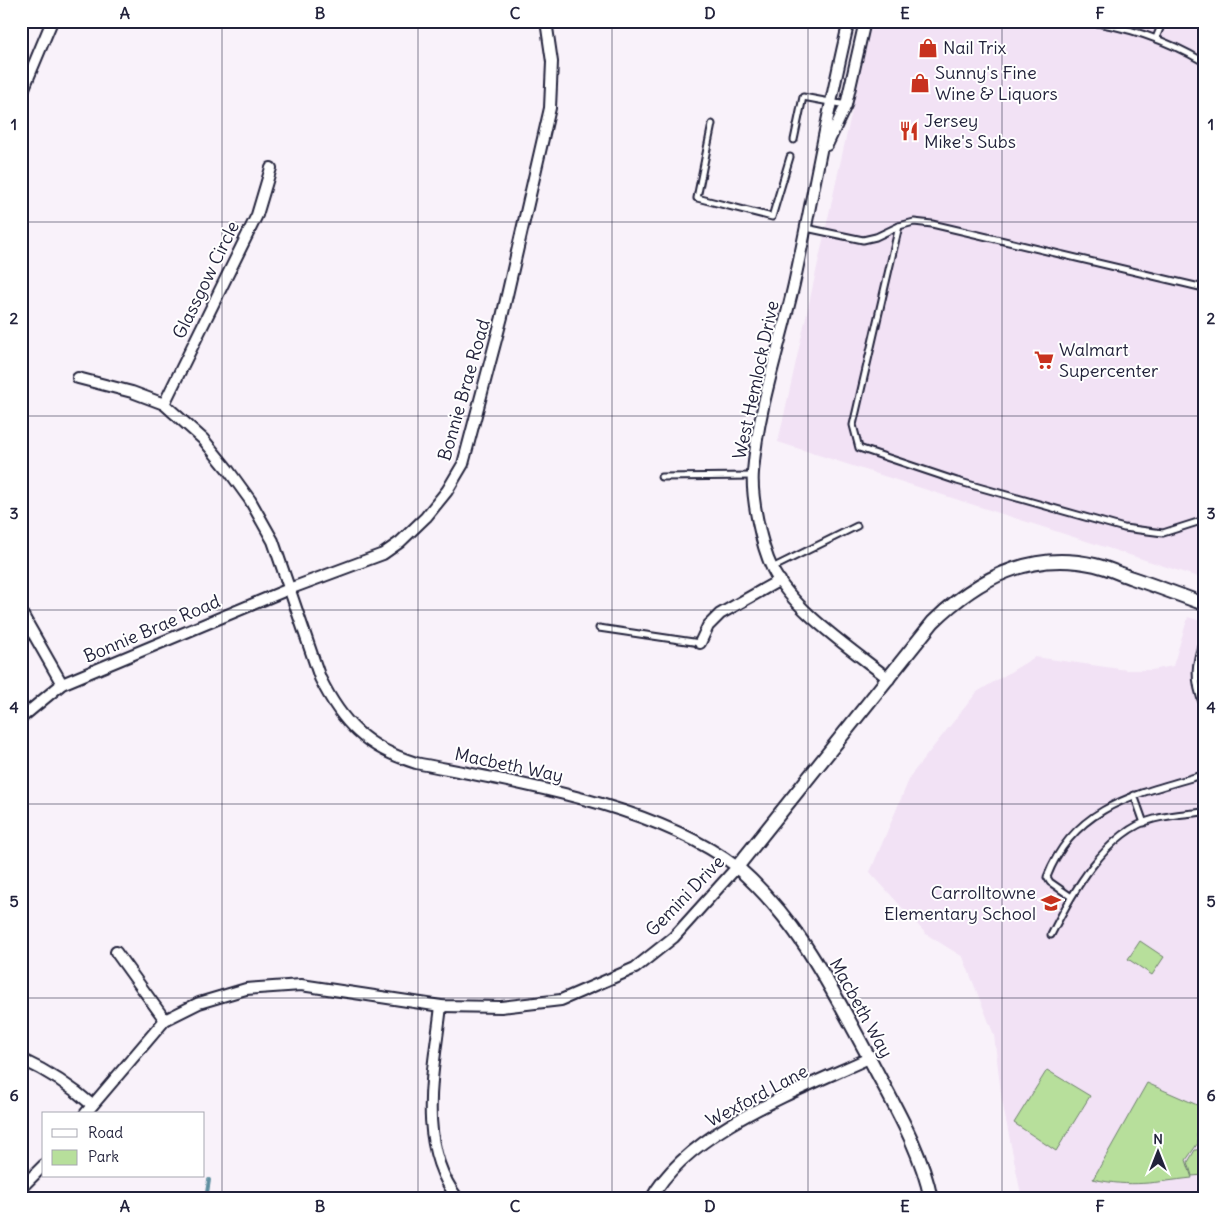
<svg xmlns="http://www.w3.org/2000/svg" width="1225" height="1220" font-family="Delius,sans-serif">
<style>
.built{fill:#f2e2f5}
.green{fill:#b7df9b;stroke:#6c806b}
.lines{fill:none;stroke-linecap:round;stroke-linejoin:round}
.stream{stroke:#5f8fa0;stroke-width:4}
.service-casing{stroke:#22223b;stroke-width:9}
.minor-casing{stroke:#22223b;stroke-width:14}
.tertiary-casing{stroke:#22223b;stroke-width:16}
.service{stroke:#fff;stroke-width:5}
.minor{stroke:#fff;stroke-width:10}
.tertiary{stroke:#fff;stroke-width:12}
.grid{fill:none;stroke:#22223b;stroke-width:1;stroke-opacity:0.55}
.labels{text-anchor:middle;stroke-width:4;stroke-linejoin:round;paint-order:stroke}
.poi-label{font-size:18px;fill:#22223b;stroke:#fff;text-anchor:start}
.street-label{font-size:18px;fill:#22223b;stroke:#fff}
.neatline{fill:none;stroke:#22223b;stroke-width:2}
.grid-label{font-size:16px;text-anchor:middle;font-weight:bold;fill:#22223b}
</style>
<rect width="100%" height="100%" fill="#f9f2fa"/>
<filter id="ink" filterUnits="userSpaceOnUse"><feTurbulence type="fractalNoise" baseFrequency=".02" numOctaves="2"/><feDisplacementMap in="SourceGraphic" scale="10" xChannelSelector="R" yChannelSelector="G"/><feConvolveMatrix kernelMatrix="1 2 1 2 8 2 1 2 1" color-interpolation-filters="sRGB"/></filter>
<g filter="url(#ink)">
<!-- built -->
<g class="built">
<polygon points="872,21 1204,21 1204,579 778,442"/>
<polygon points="1188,617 1204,622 1204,1199 1022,1199 1002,1101 994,1035 963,957 926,934 870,872 911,775 977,692 1035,657 1127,670 1152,670 1173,666"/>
</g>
<!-- green -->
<g class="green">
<polygon points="1140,941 1164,957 1152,975 1128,959"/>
<polygon points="1047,1070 1090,1096 1056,1151 1014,1123"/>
<path d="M1147,1083L1204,1108V1121L1197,1130V1132L1204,1123V1138L1197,1134L1198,1143L1186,1160L1192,1178C1154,1182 1132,1188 1093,1179Z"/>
<polygon points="1204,1149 1204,1175 1192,1176 1188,1162 1195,1150"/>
<polygon points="1183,1196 1184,1199 1137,1199 1141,1197"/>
</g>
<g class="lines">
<!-- stream -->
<polyline class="stream" points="206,1199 209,1180"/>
<defs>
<g id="service">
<path d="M1082,21C1125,26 1167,40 1204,62"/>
<polyline points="1156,38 1163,21"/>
<polyline points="712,124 697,198 772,217 790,157"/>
<polyline points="794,140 803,97 846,105"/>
<polyline points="899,226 853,425 859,448 957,481 1124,528 1163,533 1204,520"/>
<polyline points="806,228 863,240 876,237 899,226 914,222 932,224 1204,288"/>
<polyline points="661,477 753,476"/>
<polyline points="772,568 857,526"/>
<polyline points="599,628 700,643"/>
<path d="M1204,636C1195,663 1192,680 1204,707"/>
<polyline points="1134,795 1144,823"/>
<path d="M1070,896L1050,882L1047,877C1074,806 1137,794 1202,775"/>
<path d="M1051,935C1071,895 1106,831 1154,819C1170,815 1187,814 1204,812"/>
</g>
<g id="minor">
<path d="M849,21C828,108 813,196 794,284C780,346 758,408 753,472C751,497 761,545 772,568C792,610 853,650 889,679"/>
<polyline points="21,95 52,21"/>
<polyline points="827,145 846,105 865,21"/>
<path d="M78,378L132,392L164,404L203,439L229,471L250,500L273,541L320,678C342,723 367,748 416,763C517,783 654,804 737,867L674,937L635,968L561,1000L501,1007L441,1006L301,985L246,989L199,1003L165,1020L85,1114"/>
<polyline points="164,404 257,215 271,168"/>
<polyline points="21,612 62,684"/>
<polyline points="700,643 708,626 720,614 780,580"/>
<polyline points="21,718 62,684 289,589 383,554 400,542 426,517 447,491 463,464 502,317 550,108 552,62 546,21"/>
<polyline points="116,952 165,1020"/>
<path d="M441,1006C434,1070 415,1143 458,1199"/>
<path d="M21,1059C47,1071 71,1086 92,1105"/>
<polyline points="21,1188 44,1165"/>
<path d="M651,1199C688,1130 800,1090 869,1058"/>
</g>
<path id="tertiary" d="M931,1199C921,1150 895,1107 872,1063C832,990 801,923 737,867L933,622C978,578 1031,550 1095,565C1108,568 1120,574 1132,578C1156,586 1180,595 1204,604"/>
</defs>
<!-- service casing -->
<use href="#service" class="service-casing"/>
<!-- minor casing -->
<use href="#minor" class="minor-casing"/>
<!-- tertiary casing -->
<use href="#tertiary" class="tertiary-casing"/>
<!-- service -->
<use href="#service" class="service"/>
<!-- minor -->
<use href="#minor" class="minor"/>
<!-- tertiary -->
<use href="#tertiary" class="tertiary"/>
</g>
</g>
<!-- grid -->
<path class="grid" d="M222,21V1199M418,21V1199M612,21V1199M808,21V1199M1002,21V1199M21,222H1204M21,416H1204M21,610H1204M21,804H1204M21,998H1204"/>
<!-- icons -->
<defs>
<symbol id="shop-bare" viewBox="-9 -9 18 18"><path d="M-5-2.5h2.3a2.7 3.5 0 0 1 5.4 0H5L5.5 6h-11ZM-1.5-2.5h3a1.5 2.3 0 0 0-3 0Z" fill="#c8321e" stroke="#fff" stroke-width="2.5" paint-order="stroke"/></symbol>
<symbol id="restaurant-bare" viewBox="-9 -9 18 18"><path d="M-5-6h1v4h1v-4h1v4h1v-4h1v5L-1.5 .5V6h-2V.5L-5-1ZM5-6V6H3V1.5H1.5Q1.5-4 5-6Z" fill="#c8321e" stroke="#fff" stroke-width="2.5" paint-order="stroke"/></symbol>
<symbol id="supermarket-bare" viewBox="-9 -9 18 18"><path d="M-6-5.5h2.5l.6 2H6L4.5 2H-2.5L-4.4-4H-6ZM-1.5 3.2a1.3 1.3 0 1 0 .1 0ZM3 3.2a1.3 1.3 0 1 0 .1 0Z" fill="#c8321e" stroke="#fff" stroke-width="2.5" paint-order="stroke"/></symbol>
<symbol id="school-bare" viewBox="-9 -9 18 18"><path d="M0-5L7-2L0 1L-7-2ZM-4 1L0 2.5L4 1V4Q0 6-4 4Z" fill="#c8321e" stroke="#fff" stroke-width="2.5" paint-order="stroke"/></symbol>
</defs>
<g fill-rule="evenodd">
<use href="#shop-bare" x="914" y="34" width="28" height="28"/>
<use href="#shop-bare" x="906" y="69" width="28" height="28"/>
<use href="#restaurant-bare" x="895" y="117" width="28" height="28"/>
<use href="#supermarket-bare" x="1030" y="346" width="28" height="28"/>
<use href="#school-bare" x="1037" y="889" width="28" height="28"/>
</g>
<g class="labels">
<!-- poi labels -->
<g class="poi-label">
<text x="943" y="54">Nail Trix</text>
<text x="935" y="79">Sunny's Fine<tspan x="935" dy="21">Wine &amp; Liquors</tspan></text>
<text x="924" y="127">Jersey<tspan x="924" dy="21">Mike's Subs</tspan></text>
<text x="1059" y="356">Walmart<tspan x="1059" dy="21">Supercenter</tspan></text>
<text x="1036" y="899" text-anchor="end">Carrolltowne<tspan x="1036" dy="21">Elementary School</tspan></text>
</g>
<!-- street labels -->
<g class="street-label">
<text transform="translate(206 280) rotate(-64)" y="6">Glassgow Circle</text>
<text transform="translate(756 380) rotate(-78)" y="6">West Hemlock Drive</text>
<text transform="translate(464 390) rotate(-74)" y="6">Bonnie Brae Road</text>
<text transform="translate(152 629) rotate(-23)" y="6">Bonnie Brae Road</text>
<text transform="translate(509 765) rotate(12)" y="6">Macbeth Way</text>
<text transform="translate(685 896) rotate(-46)" y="6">Gemini Drive</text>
<text transform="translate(861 1008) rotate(61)" y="6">Macbeth Way</text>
<text transform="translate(757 1096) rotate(-28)" y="6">Wexford Lane</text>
</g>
</g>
<!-- margin -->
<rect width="1225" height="1220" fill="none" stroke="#fff" stroke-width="55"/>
<!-- legend -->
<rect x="42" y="1112" width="162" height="65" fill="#ffffff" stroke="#a7a7b1"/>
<rect x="52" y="1129" width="25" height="8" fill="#ffffff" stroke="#a7a7b1"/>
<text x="88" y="1138" font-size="15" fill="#22223b">Road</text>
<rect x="52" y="1150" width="25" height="15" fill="#b7df9b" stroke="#a7a7b1"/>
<text x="88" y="1162" font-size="15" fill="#22223b">Park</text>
<!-- north arrow -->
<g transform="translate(1158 1152)" stroke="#ffffff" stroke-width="4" paint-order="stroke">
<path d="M0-4L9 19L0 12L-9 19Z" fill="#22223b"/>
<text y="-8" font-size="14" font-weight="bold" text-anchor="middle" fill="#22223b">N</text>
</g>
<rect x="28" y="28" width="1170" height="1164" class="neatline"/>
<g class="grid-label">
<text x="125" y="19">A</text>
<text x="320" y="19">B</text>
<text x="515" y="19">C</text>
<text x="710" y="19">D</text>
<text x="905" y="19">E</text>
<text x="1100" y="19">F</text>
<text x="14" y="130">1</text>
<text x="1211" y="130">1</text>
<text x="14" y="324">2</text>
<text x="1211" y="324">2</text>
<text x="14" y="519">3</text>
<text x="1211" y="519">3</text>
<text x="14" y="713">4</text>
<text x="1211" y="713">4</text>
<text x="14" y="907">5</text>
<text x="1211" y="907">5</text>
<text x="14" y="1101">6</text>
<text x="1211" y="1101">6</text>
<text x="125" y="1212">A</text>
<text x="320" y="1212">B</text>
<text x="515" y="1212">C</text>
<text x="710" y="1212">D</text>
<text x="905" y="1212">E</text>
<text x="1100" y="1212">F</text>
</g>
</svg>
